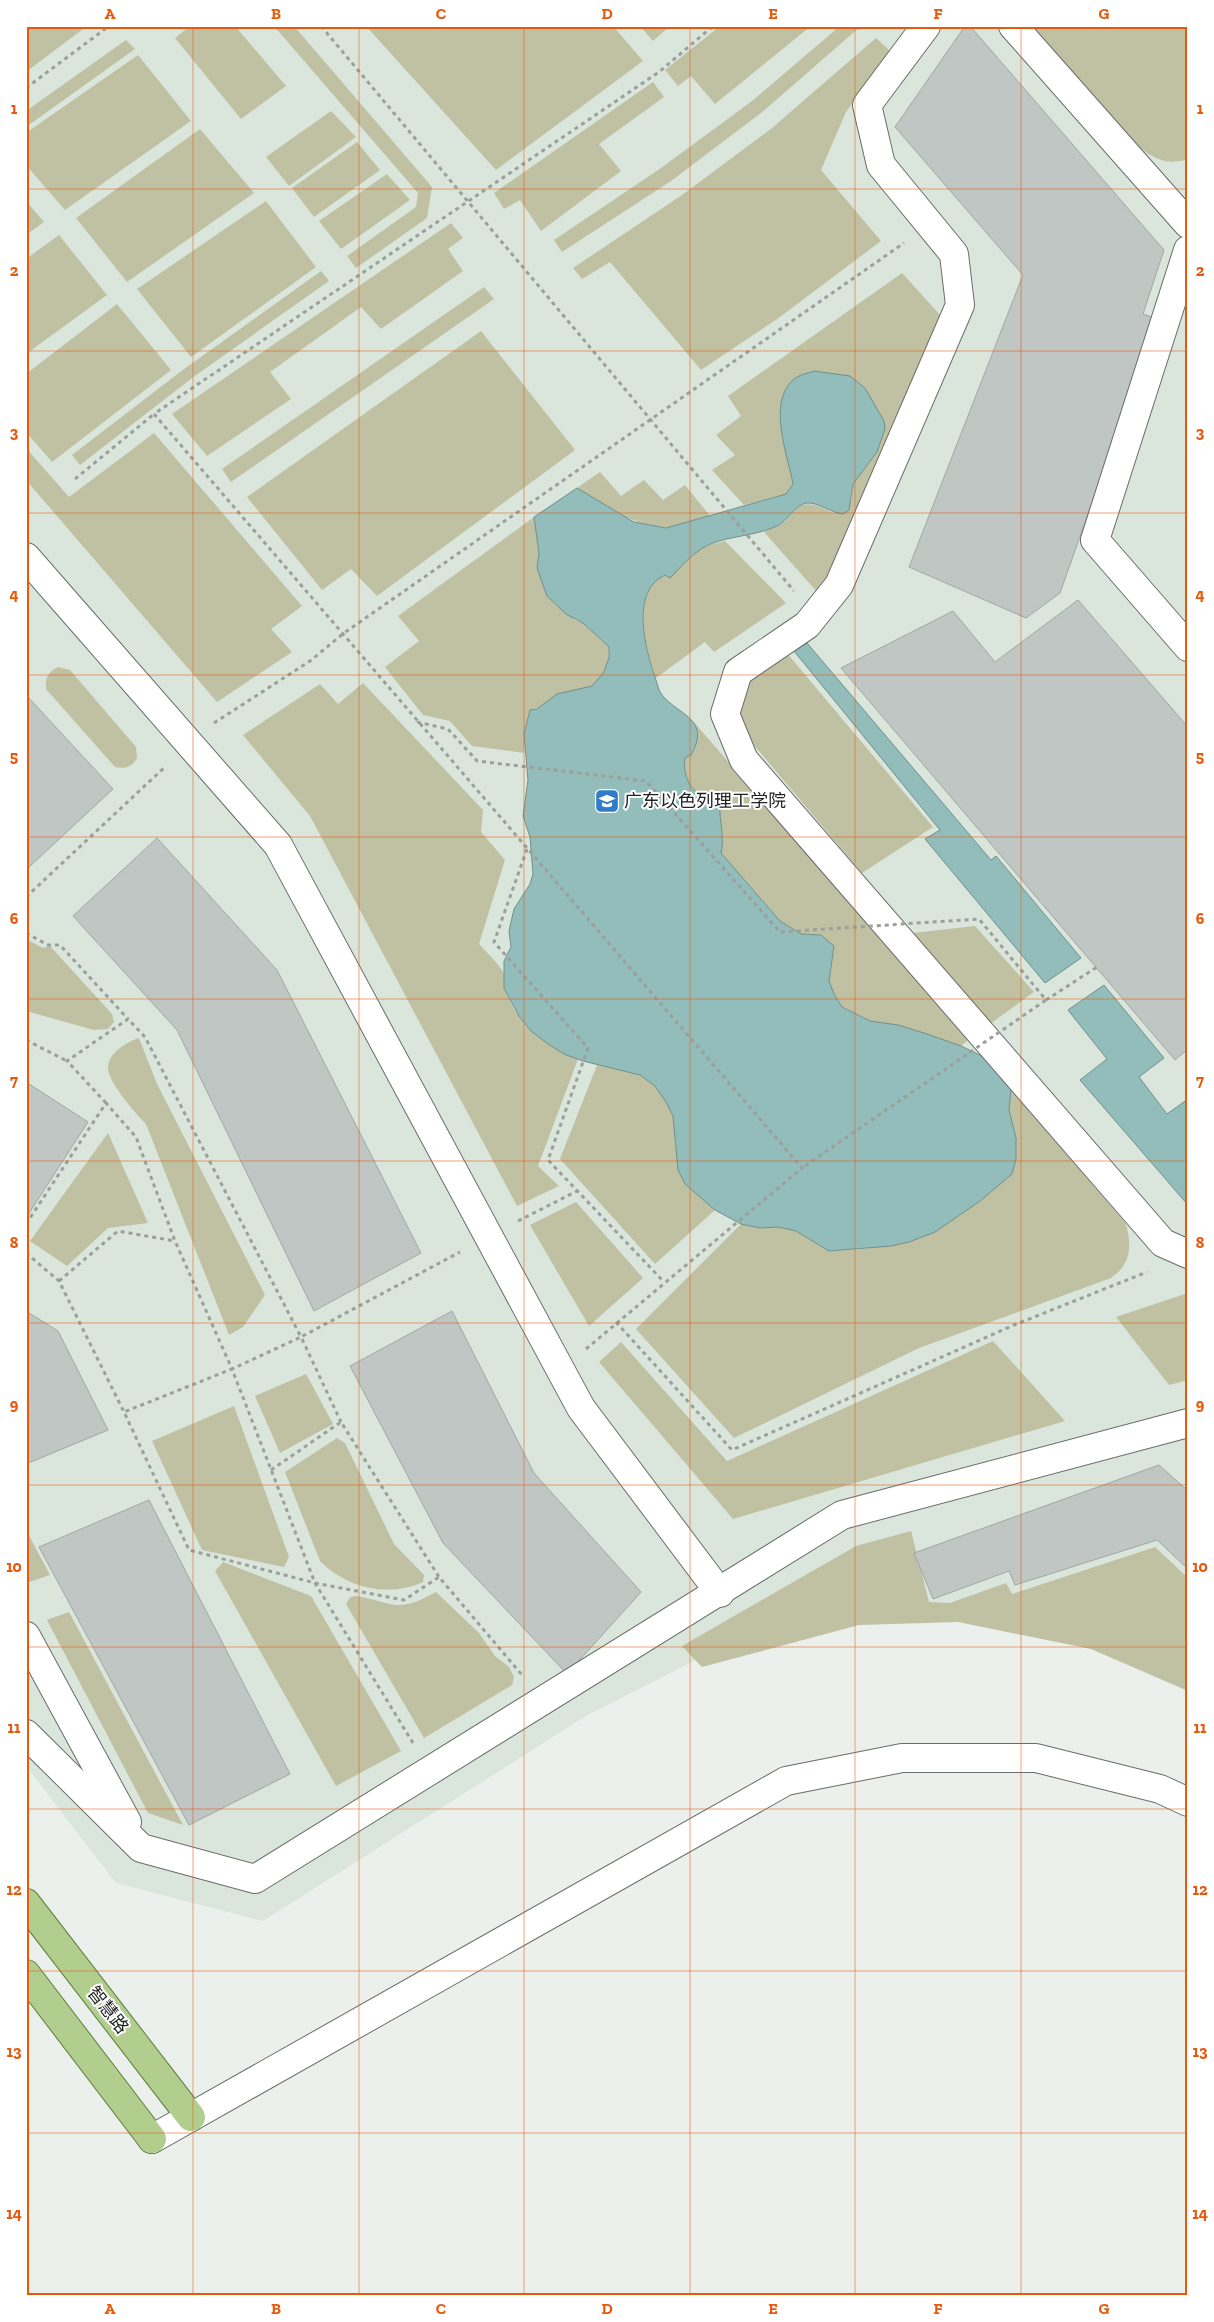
<svg xmlns="http://www.w3.org/2000/svg" width="1214" height="2322" font-family="'Zilla Slab','Noto Sans SC',serif">
<style>
.built{fill:#dae6dc}
.green{fill:#bfc1a2}
.water{fill:#93bdba;stroke:#718f8c}
.building{fill:#bfc6c3;stroke:#a0a7a4}
.lines{fill:none;stroke-linecap:round;stroke-linejoin:round}
.minor-casing{stroke:#686d69;stroke-width:30}
.major-casing{stroke:#5d7d38;stroke-width:30}
.path{stroke:#9c9f9c;stroke-width:3;stroke-dasharray:4 4;stroke-linecap:butt}
.minor{stroke:#fff;stroke-width:28}
.major{stroke:#b2ce8f;stroke-width:28}
.path-bridge{stroke:#9c9f9c;stroke-width:3;stroke-dasharray:4 4;stroke-linecap:butt}
.grid{fill:none;stroke:#e8590c;stroke-width:1;stroke-opacity:0.55}
.labels{text-anchor:middle;stroke-width:4;stroke-linejoin:round;paint-order:stroke}
.poi-label{font-size:18px;fill:#212321;stroke:#fff;text-anchor:start}
.street-label{font-size:18px;fill:#212321;stroke:#fff}
.neatline{fill:none;stroke:#e8590c;stroke-width:2}
.grid-label{font-size:16px;text-anchor:middle;font-weight:bold;fill:#e8590c}
</style>
<rect width="100%" height="100%" fill="#ebf0ec"/>
<!-- built -->
<polygon class="built" points="26,26 1188,26 1188,1675 1031,1620 800,1607 586,1716 263,1921 116,1883 26,1766"/>
<!-- green -->
<g class="green">
<polygon points="26,26 87,26 26,72"/>
<polygon points="190,26 235,26 286,86 241,119 175,38"/>
<polygon points="274,26 294,26 432,187 427,218 356,268 347,256 416,207 418,193"/>
<polygon points="366,26 613,26 643,61 496,170"/>
<polygon points="640,26 670,26 653,41"/>
<polygon points="720,26 811,26 715,104 691,76 678,86 665,70"/>
<polygon points="840,26 861,26 761,113 671,181 562,252 554,240 661,168 752,101"/>
<path d="M1033,26H1188V159C1162,168 1145,153 1127,136Z"/>
<polygon points="876,38 890,51 846,112 821,170 881,241 780,317 701,370 610,262 582,279 573,268 682,195 772,128"/>
<polygon points="126,40 135,49 26,127 26,111"/>
<polygon points="138,55 191,121 65,210 26,165 26,133"/>
<polygon points="653,82 664,97 599,144 621,171 541,231 520,200 504,209 494,193"/>
<polygon points="331,111 356,137 289,186 266,157"/>
<polygon points="200,129 254,193 127,282 76,218"/>
<polygon points="357,142 380,170 314,217 292,188"/>
<polygon points="387,174 410,200 341,249 319,221"/>
<polygon points="26,201 44,222 26,235"/>
<polygon points="266,201 316,267 191,357 137,289"/>
<polygon points="451,223 463,238 448,249 463,271 381,329 361,307 270,372 291,399 207,456 172,414"/>
<polygon points="59,235 107,295 26,354 26,259"/>
<polygon points="321,271 329,281 192,378 80,465 72,455 184,369"/>
<path d="M902,273L941,316L857,516L818,593L764,532C771,529 779,526 785,521C789,518 792,512 796,509C808,499 821,507 833,513L851,501L853,484L877,452L885,429L865,388L794,379C768,410 787,449 793,484L786,494L744,505L712,470L735,455L716,435L741,416L728,396Z"/>
<polygon points="484,287 494,299 231,482 222,469"/>
<polygon points="117,304 171,370 52,462 26,432 26,374"/>
<polygon points="481,331 575,450 377,596 351,569 322,590 247,497"/>
<polygon points="154,433 302,606 271,629 292,652 217,702 26,480 26,448 69,497"/>
<path d="M600,472L621,496L644,480L663,500L685,485L710,516C697,518 675,528 665,527C631,526 604,504 577,488Z"/>
<path d="M534,517L539,554L537,568L575,620L583,623L609,647C609,660 604,679 592,686C582,692 567,689 557,695C547,700 541,709 530,710L524,734V753L472,746L450,721L423,715L385,667L419,641L398,616Z"/>
<path d="M725,541L786,603L714,652L705,642L656,678C646,650 634,606 655,581C661,573 676,568 685,562C691,558 696,551 702,548C709,544 718,543 725,541Z"/>
<polygon points="786,652 933,827 862,873 747,737 742,726 739,710 747,682"/>
<path d="M58,667L70,670L136,747L137,758C132,767 126,769 115,767L46,689C45,678 48,672 58,667Z"/>
<path d="M363,683L483,810L481,832L505,860L479,944C486,952 496,961 502,970C506,977 505,988 508,996C520,1027 548,1048 578,1059L538,1166L559,1186L517,1206L310,816L243,735L320,684L338,704Z"/>
<path d="M692,720L969,1039L961,1046L898,1025L870,1021L842,1007L834,994L829,981L834,946L821,935L801,934L780,921L721,853C725,838 719,820 720,804C712,798 706,798 698,793C688,787 681,767 685,757L691,755C699,742 697,734 692,720Z"/>
<polygon points="975,926 1034,992 990,1024 913,933"/>
<polygon points="26,939 43,948 50,946 112,1014 114,1022 108,1029 94,1030 26,1011"/>
<path d="M139,1038L157,1084L265,1295L243,1327L229,1335L146,1124C136,1114 106,1080 108,1066C110,1052 127,1042 139,1038Z"/>
<polygon points="597,1065 640,1075 655,1086 666,1102 673,1116 678,1170 685,1184 715,1210 655,1264 560,1159"/>
<path d="M1011,1089L1126,1224C1132,1247 1131,1264 1111,1278L919,1348L734,1438L636,1329L741,1224L760,1228L778,1227L796,1231L829,1251L863,1249L909,1242L1016,1159V1138L1009,1110Z"/>
<polygon points="108,1133 148,1223 108,1228 67,1266 30,1241"/>
<polygon points="576,1202 643,1278 589,1326 530,1225"/>
<polygon points="1188,1293 1188,1380 1169,1385 1116,1317"/>
<polygon points="993,1341 1065,1421 733,1519 599,1362 621,1342 727,1461"/>
<polygon points="306,1374 333,1424 280,1453 255,1396"/>
<polygon points="234,1406 289,1557 284,1567 202,1550 152,1441"/>
<path d="M337,1438L345,1443L394,1544L424,1575L423,1582C388,1598 347,1588 320,1561L285,1472Z"/>
<polygon points="26,1530 50,1575 26,1583"/>
<polygon points="911,1531 929,1602 950,1603 1006,1583 1012,1594 1155,1547 1188,1578 1188,1691 1091,1649 958,1622 859,1625 702,1667 682,1646 856,1546"/>
<polygon points="223,1562 311,1596 401,1751 336,1786 215,1571"/>
<path d="M436,1592L479,1633L495,1656L509,1667L514,1677L512,1685L424,1738L346,1604L350,1597L356,1596C396,1603 396,1614 436,1592Z"/>
<polygon points="69,1612 183,1825 148,1813 47,1620"/>
</g>
<!-- water -->
<g class="water">
<path d="M814,371L850,376L865,388L884,421L885,429L877,452L853,484L849,510L843,514C831,513 818,502 807,503C794,505 788,521 777,526C755,537 719,536 701,549C689,557 680,568 670,578L665,575C630,591 645,648 655,677C657,682 658,690 662,695C678,715 712,719 691,755L686,757C681,767 688,787 698,793C706,798 712,798 720,804C719,821 725,837 721,853L780,921L801,934L821,935L834,946L829,981L834,994L842,1007L870,1021L898,1025L924,1033L961,1046L984,1057L1011,1089L1009,1110L1016,1138V1159L1012,1174L980,1201L935,1232L909,1242L891,1246L829,1251L796,1231L778,1227L760,1228L741,1224L715,1210L685,1184L678,1170L673,1116L666,1102L655,1086L640,1075L583,1061L564,1054L548,1044L531,1031L519,1016L504,988V961L511,947L509,931L514,909L530,884L533,874L530,837L523,816L528,780L524,734L530,710L537,709L557,694L592,686L604,672L609,657V647L604,642L583,623L566,614L547,596L537,568L539,554L534,517L577,488L634,522L666,528L786,494L793,484C788,456 767,403 793,380C798,375 808,373 814,371Z"/>
<polygon points="807,643 991,860 996,856 1081,958 1045,983 925,839 940,830 794,651"/>
<polygon points="1104,985 1164,1058 1139,1077 1167,1114 1188,1099 1188,1205 1080,1080 1107,1059 1068,1010"/>
</g>
<!-- building -->
<g class="building">
<polygon points="965,26 970,26 1164,250 1143,314 1157,319 1060,593 1026,618 909,567 1023,275 895,127"/>
<polygon points="1078,600 1188,727 1188,1049 1175,1060 841,668 953,611 995,662"/>
<polygon points="26,695 113,789 27,869 26,869"/>
<polygon points="157,838 277,970 421,1253 314,1311 177,1030 73,916"/>
<polygon points="26,1082 88,1122 26,1218"/>
<polygon points="26,1311 58,1331 108,1430 26,1464"/>
<polygon points="452,1311 534,1473 641,1592 567,1674 443,1543 350,1366"/>
<polygon points="1159,1465 1188,1491 1188,1569 1157,1540 1015,1585 1009,1571 933,1599 914,1553"/>
<polygon points="149,1500 290,1774 189,1825 39,1547"/>
</g>
<g class="lines">
<defs>
<g id="minor">
<polyline points="926,26 867,105 881,165 954,254 960,305 839,585 807,625 738,672 725,714 744,760 1163,1243 1188,1254"/>
<polyline points="1013,26 1188,224"/>
<polyline points="1188,250 1095,540 1188,647"/>
<polyline points="26,557 278,845 581,1408 720,1593"/>
<polyline points="26,1636 127,1822"/>
<polyline points="26,1734 141,1848 255,1879 842,1515 1188,1423"/>
<polyline points="152,2139 786,1781 902,1758 1036,1758 1160,1789 1188,1802"/>
</g>
<g id="major">
<polyline points="26,1903 191,2117"/>
<polyline points="26,1974 152,2139"/>
</g>
</defs>
<!-- minor casing -->
<use href="#minor" class="minor-casing"/>
<!-- major casing -->
<use href="#major" class="major-casing"/>
<!-- path -->
<g class="path">
<polyline points="321,26 794,591"/>
<polyline points="26,88 109,26"/>
<polyline points="75,479 154,414"/>
<polyline points="214,723 310,661 344,633 904,243"/>
<polyline points="527,849 494,942 588,1048 548,1160 664,1282"/>
<polyline points="26,897 166,766"/>
<polyline points="26,933 48,945 60,945 128,1019"/>
<polyline points="1046,1000 1097,967"/>
<polyline points="26,1040 67,1061"/>
<polyline points="106,1103 67,1061 128,1019 145,1037 301,1337 460,1252"/>
<polyline points="518,1221 577,1191"/>
<polyline points="26,1224 106,1103 136,1137 175,1241 232,1369 301,1337 341,1422"/>
<polyline points="26,1253 59,1281 124,1412"/>
<polyline points="59,1281 118,1231 175,1241"/>
<polyline points="616,1322 732,1450 1014,1325 1147,1272"/>
<polyline points="586,1349 802,1168 154,414 659,72 713,26"/>
<polyline points="271,1470 341,1422 439,1577"/>
<polyline points="413,1743 315,1583 189,1550 124,1412 232,1369 315,1583 404,1600 439,1577 522,1675"/>
</g>
<!-- minor -->
<use href="#minor" class="minor"/>
<!-- major -->
<use href="#major" class="major"/>
<!-- path-bridge -->
<polyline class="path-bridge" points="417,722 448,729 477,761 646,781 780,932 979,919 1046,1000 802,1168"/>
</g>
<!-- grid -->
<path class="grid" d="M193,26V2296M359,26V2296M524,26V2296M690,26V2296M855,26V2296M1021,26V2296M26,189H1188M26,351H1188M26,513H1188M26,675H1188M26,837H1188M26,999H1188M26,1161H1188M26,1323H1188M26,1485H1188M26,1647H1188M26,1809H1188M26,1971H1188M26,2133H1188"/>
<!-- icons -->
<defs>
<symbol id="university-square" viewBox="-11 -11 22 22"><rect x="-9" y="-9" width="18" height="18" rx="4" fill="#2e7ccc" stroke="#fff"/><path d="M0-5L7-2L0 1L-7-2ZM-4 1L0 2.5L4 1V4Q0 6-4 4Z" fill="#fff"/></symbol>
</defs>
<g fill-rule="evenodd">
<use href="#university-square" x="593" y="787" width="28" height="28"/>
</g>
<g class="labels">
<!-- poi labels -->
<g class="poi-label">
<text x="624" y="807">广东以色列理工学院</text>
</g>
<!-- street labels -->
<g class="street-label">
<text transform="translate(108 2010) rotate(52)" y="6">智慧路</text>
</g>
</g>
<!-- border -->
<rect width="1214" height="2322" fill="none" stroke="#ffffff" stroke-width="55"/>
<rect x="28" y="28" width="1158" height="2266" class="neatline"/>
<g class="grid-label">
<text x="110" y="19">A</text>
<text x="276" y="19">B</text>
<text x="441" y="19">C</text>
<text x="607" y="19">D</text>
<text x="773" y="19">E</text>
<text x="938" y="19">F</text>
<text x="1104" y="19">G</text>
<text x="14" y="114">1</text>
<text x="1200" y="114">1</text>
<text x="14" y="276">2</text>
<text x="1200" y="276">2</text>
<text x="14" y="438">3</text>
<text x="1200" y="438">3</text>
<text x="14" y="600">4</text>
<text x="1200" y="600">4</text>
<text x="14" y="762">5</text>
<text x="1200" y="762">5</text>
<text x="14" y="924">6</text>
<text x="1200" y="924">6</text>
<text x="14" y="1086">7</text>
<text x="1200" y="1086">7</text>
<text x="14" y="1248">8</text>
<text x="1200" y="1248">8</text>
<text x="14" y="1410">9</text>
<text x="1200" y="1410">9</text>
<text x="14" y="1572">10</text>
<text x="1200" y="1572">10</text>
<text x="14" y="1733">11</text>
<text x="1200" y="1733">11</text>
<text x="14" y="1895">12</text>
<text x="1200" y="1895">12</text>
<text x="14" y="2057">13</text>
<text x="1200" y="2057">13</text>
<text x="14" y="2219">14</text>
<text x="1200" y="2219">14</text>
<text x="110" y="2314">A</text>
<text x="276" y="2314">B</text>
<text x="441" y="2314">C</text>
<text x="607" y="2314">D</text>
<text x="773" y="2314">E</text>
<text x="938" y="2314">F</text>
<text x="1104" y="2314">G</text>
</g>
</svg>
